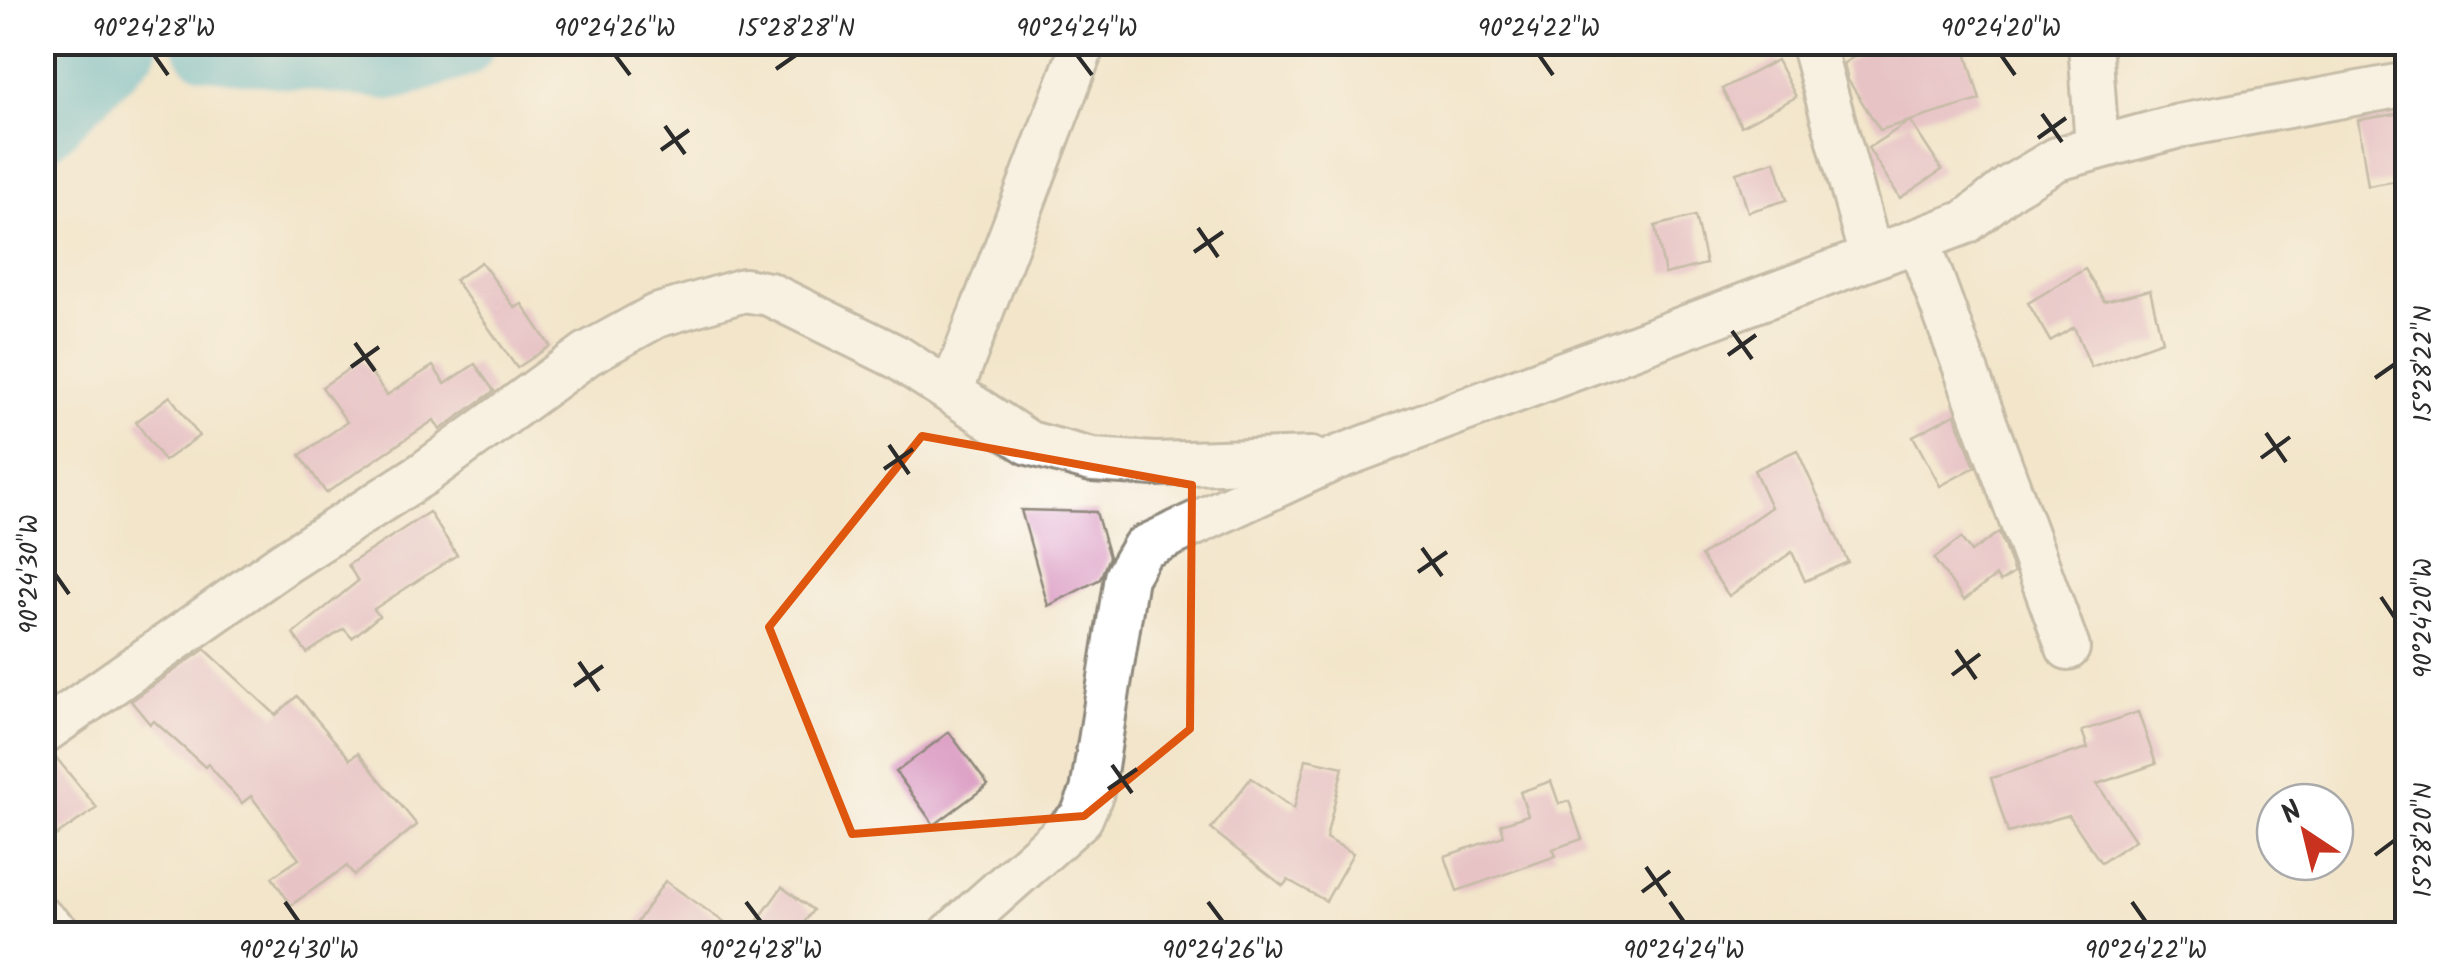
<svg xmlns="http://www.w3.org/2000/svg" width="2450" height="977" font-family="Kalam,sans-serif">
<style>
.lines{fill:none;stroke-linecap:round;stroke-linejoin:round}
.river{stroke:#4fb5cd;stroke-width:75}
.building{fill:#da9ac1}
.street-casing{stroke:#8e887b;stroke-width:48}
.street{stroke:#fff;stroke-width:42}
.marked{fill:none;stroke:#df570e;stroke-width:8;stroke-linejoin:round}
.ticks{fill:none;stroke:#2b2b2b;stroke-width:4}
.neatline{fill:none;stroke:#2b2b2b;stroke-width:4}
.ticks-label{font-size:25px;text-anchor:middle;fill:#2b2b2b}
</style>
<rect width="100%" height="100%" fill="#fff"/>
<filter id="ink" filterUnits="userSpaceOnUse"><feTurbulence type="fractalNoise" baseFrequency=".01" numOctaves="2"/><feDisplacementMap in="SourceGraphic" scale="20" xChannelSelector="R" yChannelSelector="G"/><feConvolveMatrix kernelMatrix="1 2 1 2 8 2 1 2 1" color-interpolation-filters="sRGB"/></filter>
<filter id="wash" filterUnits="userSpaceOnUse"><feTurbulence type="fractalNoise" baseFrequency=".0048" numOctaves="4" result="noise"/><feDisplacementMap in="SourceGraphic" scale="40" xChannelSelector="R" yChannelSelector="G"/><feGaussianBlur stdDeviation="2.25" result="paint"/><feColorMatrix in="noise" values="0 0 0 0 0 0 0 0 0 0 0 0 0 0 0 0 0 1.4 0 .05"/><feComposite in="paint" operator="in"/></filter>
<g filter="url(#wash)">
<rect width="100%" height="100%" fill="#f2e5cb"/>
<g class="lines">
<!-- river -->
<g class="river">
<polyline points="210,42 393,63 458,42"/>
<polyline points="42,122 122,42"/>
</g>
</g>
<g id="blocks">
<!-- building -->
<g class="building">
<polygon points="1878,42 1963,42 1980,100 1880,130 1848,80 1844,63"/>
<polygon points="1777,60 1796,97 1741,126 1722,89"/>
<polygon points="2408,112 2408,179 2368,186 2358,120"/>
<polygon points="1910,121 1942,170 1900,198 1868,148"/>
<polygon points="1775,161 1787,200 1748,212 1736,173"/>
<polygon points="1695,216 1706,264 1665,274 1655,226"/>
<polygon points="481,262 515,308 522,304 550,346 517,368 455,280"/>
<polygon points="2085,269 2104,301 2150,290 2162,341 2091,367 2074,327 2050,341 2028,303"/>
<polygon points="362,360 387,395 433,366 445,384 475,364 494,391 440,430 434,420 326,493 300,455 347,422 322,387"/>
<polygon points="170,396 199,436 164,461 136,422"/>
<polygon points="1955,414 1975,467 1940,486 1913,436"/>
<polygon points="1797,450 1848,562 1805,581 1792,552 1729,596 1701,556 1771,507 1754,470"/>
<polygon points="1021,510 1096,512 1109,557 1100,579 1048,606"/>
<polygon points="429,512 457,555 374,609 379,616 352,638 344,629 307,653 293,634 358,581 348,565"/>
<polygon points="1999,532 2014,573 2000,582 1996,576 1964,600 1934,559 1961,538 1971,552"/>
<polygon points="205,649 276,715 297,696 350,759 358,753 417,825 354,875 347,866 291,905 272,877 299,859 251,796 242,803 208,764 205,767 154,721 150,724 131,701"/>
<polygon points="2138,712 2156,764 2097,784 2135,840 2101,863 2069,815 2008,833 1991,778 2088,748 2082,731"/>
<polygon points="949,732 988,785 934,825 896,772"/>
<polygon points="54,755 97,808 42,845 42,758"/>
<polygon points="1306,759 1343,767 1326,838 1353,853 1326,901 1288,880 1283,886 1211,829 1251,778 1294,809"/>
<polygon points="1551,781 1559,804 1569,801 1582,839 1553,849 1556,856 1457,891 1445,856 1504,836 1501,824 1528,815 1520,792"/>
<polygon points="665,881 741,934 629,934"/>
<polygon points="782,887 813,910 796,934 748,934"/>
</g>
</g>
</g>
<g filter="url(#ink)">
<use href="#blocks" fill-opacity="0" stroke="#8e887b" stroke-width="2.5"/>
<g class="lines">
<defs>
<g id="street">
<polyline points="1812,42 1871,257"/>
<polyline points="2090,42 2097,148"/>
<polyline points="1918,240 2068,648"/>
<polyline points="951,392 1084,42"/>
<polyline points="42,733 284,563 423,474 587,354 656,316 744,290 769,294 897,357 1029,443 1092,460 1155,464 1311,459"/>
<polyline points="42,919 59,934"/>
<polyline points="951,934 1081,818 1092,792 1126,577 1143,548 1334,459 1966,222 2010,187 2057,159 2179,126 2408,84"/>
</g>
</defs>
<!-- street casing -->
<use href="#street" class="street-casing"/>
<!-- street -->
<use href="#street" class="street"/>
</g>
</g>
<!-- marked area -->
<path d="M0 0H2450V977H0ZM922,436L1192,485L1190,729L1084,816L852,834L769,627Z" fill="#f2e5cb" fill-opacity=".55" fill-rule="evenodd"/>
<path class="marked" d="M922,436L1192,485L1190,729L1084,816L852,834L769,627Z"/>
<!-- ticks -->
<path class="ticks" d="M154,55L168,75M615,55L630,75M1077,55L1092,75M1539,55L1553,75M2001,55L2015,75M776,69L796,55M2042,114L2062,142M665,126L685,154M2038,138L2066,118M661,150L689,130M1198,228L1218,257M1194,252L1223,232M1732,331L1752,359M355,343L375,371M1728,355L1756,335M351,367L379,347M2375,378L2395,364M2266,433L2286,462M889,445L909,474M2261,458L2290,437M884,469L913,449M1422,548L1442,576M1418,572L1447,552M55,574L69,594M2381,597L2395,618M1956,650L1976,679M579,662L599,691M1952,675L1980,654M574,686L603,666M1112,765L1132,793M1108,789L1137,769M2375,855L2395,840M1646,867L1666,896M1642,892L1670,871M285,902L299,922M746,902L761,922M1208,902L1223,922M1670,902L1684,922M2132,902L2146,922"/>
<!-- margin -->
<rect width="2450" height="977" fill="none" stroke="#fff" stroke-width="110"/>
<!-- north arrow -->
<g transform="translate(2305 832) rotate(325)"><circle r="48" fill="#ffffff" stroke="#aaaaaa" stroke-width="2.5"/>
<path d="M0-8L18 38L0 25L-18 38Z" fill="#c8321e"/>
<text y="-15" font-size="28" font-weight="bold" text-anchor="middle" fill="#2b2b2b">N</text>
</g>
<rect x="55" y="55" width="2340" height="867" class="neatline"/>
<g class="ticks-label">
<text x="154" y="36">90°24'28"W</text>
<text x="615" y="36">90°24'26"W</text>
<text x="796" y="36">15°28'28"N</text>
<text x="1077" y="36">90°24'24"W</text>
<text x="1539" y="36">90°24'22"W</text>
<text x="2001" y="36">90°24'20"W</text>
<text transform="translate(2422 364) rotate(-90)" y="9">15°28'22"N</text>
<text transform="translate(28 574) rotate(-90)" y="9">90°24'30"W</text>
<text transform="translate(2422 618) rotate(-90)" y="9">90°24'20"W</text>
<text transform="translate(2422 840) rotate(-90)" y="9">15°28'20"N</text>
<text x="299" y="958">90°24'30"W</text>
<text x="761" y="958">90°24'28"W</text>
<text x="1223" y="958">90°24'26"W</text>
<text x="1684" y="958">90°24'24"W</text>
<text x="2146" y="958">90°24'22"W</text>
</g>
</svg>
